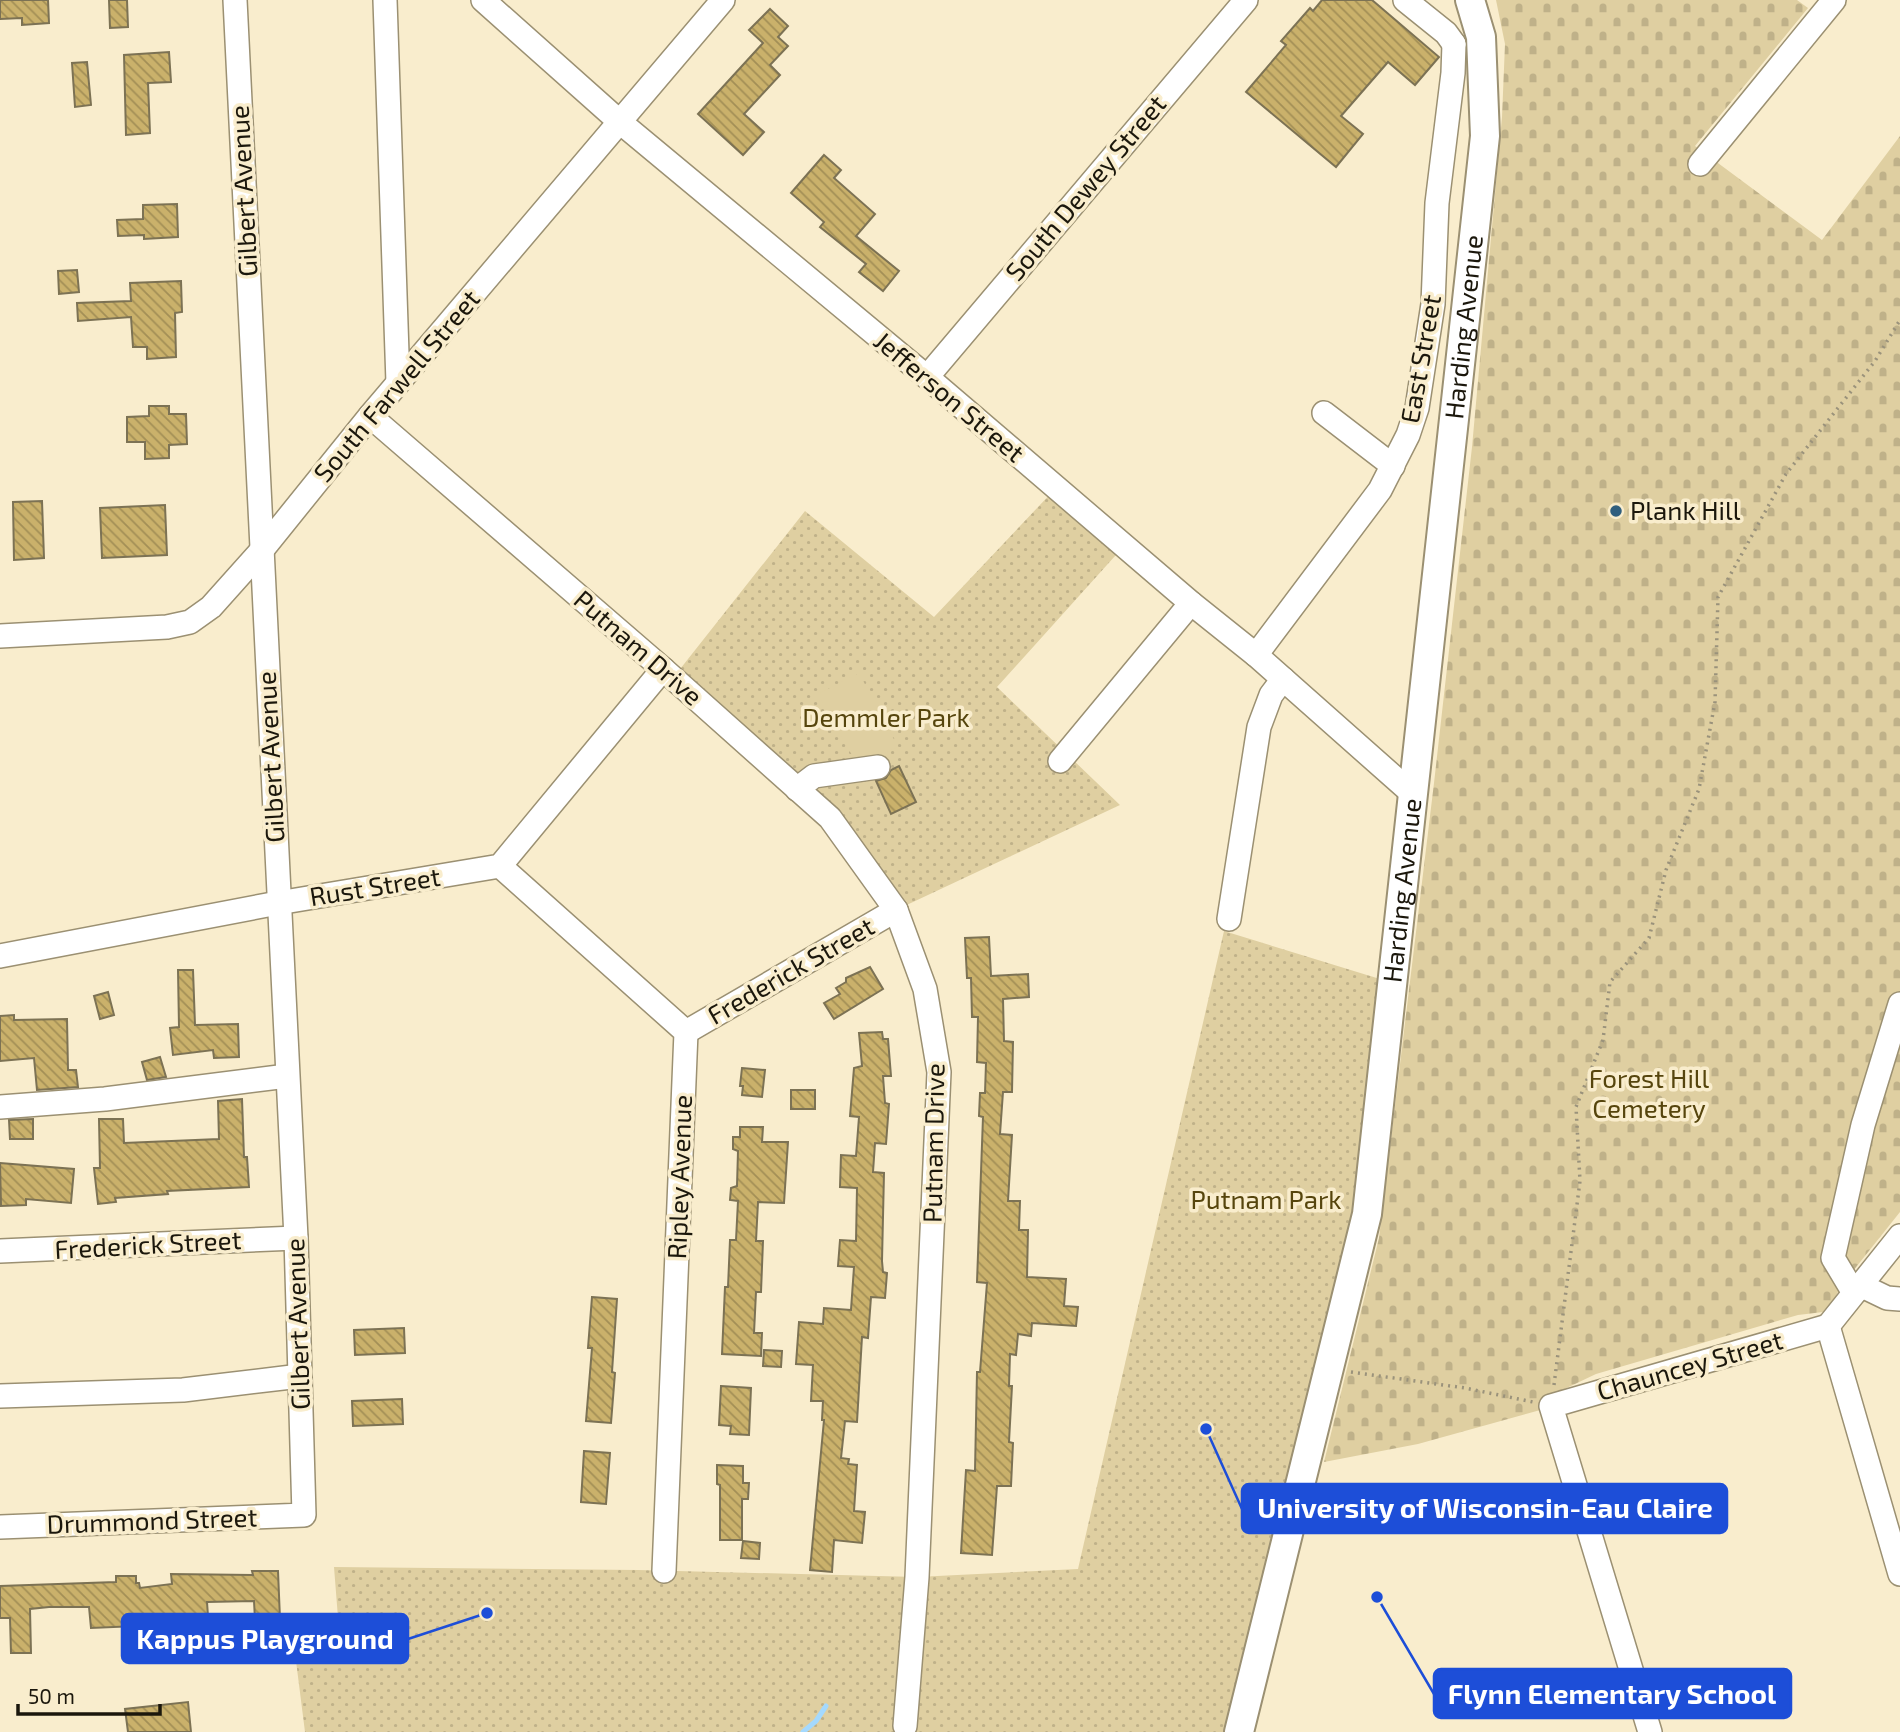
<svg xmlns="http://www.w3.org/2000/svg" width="1900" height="1732" font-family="'Exo 2',sans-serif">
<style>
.cemetery{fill:url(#cemetery-stones)}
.park{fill:url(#park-dots)}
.garden{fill:#dfcfa1}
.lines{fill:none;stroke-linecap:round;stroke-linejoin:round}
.stream{stroke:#a4d9fe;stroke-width:5}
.building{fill:url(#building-back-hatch);stroke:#7c7254;stroke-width:2}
.minor-casing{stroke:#9b9072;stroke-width:26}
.major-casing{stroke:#9b9072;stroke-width:32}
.path{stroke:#9a927b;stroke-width:3.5;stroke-dasharray:2 5;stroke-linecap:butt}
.minor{stroke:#fff;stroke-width:23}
.major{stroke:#fff;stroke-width:28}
.poi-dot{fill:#305f7e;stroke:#f9edcd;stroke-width:2.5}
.labels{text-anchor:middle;stroke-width:7;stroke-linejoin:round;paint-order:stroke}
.street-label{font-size:26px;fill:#1b170c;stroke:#f9edcd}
.poi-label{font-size:26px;fill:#1b170c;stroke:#f9edcd;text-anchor:start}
.park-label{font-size:26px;fill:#56450d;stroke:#f9edcd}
.leader{fill:none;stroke:#1d4ed8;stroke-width:2.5}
.callout-dot{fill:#1d4ed8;stroke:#f9edcd;stroke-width:2.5}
.callout{fill:#1d4ed8;stroke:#1d4ed8;stroke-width:2.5}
.callout-label{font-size:28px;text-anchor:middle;font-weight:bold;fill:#fff}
</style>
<defs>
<pattern id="cemetery-stones" width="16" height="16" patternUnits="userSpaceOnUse" patternTransform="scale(1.75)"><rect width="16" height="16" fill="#dfcfa1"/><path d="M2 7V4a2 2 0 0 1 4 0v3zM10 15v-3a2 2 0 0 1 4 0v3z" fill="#bfb189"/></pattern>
<pattern id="park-dots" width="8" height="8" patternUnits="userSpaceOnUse" patternTransform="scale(1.75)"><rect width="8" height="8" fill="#dfcfa1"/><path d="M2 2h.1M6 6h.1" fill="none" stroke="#bfb189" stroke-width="1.8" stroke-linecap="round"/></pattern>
<pattern id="building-back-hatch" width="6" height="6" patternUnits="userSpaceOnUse" patternTransform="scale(1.75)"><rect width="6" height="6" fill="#cab16b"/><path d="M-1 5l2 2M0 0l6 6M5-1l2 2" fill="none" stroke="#a38f56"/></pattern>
</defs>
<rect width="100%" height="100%" fill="#f9edcd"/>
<!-- cemetery -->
<polygon class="cemetery" points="1496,0 1797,0 1808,8 1695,146 1822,240 1900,136 1900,1212 1841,1286 1833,1302 1823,1312 1798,1315 1596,1374 1556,1393 1544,1409 1418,1444 1324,1462 1379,1238 1434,783 1472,447 1502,117 1505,44"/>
<!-- park -->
<g class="park">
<polygon points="1056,488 1124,546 997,687 1120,805 896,910 830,818 673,678 805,511 934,617"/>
<polygon points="1224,931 1393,983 1367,1214 1239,1732 305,1732 296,1661 341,1656 334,1567 638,1570 917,1577 1078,1569"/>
</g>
<!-- garden -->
<polygon class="garden" points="859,673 898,747 858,766 818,694"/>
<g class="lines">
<!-- stream -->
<polyline class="stream" points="803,1732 816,1721 826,1706"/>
</g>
<!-- building -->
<g class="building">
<polygon points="0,0 48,0 49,23 22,25 22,18 0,19"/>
<polygon points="109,0 127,0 128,27 110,28"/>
<polygon points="1322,0 1372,0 1439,57 1415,85 1388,62 1341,116 1363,134 1336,167 1246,92 1286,45 1281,41 1310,8 1313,11"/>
<polygon points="770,9 788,26 778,37 788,46 770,65 780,75 744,114 764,132 743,155 698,114 763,43 749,30"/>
<polygon points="169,52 171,82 148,83 150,133 126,135 124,55"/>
<polygon points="87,62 91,105 75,107 72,63"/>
<polygon points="824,155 841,170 834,178 875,214 856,236 899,271 883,291 859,272 866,264 820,227 824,222 791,193"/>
<polygon points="177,204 178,237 144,239 144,235 118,236 117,220 143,219 143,205"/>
<polygon points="77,270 79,292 59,294 58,271"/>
<polygon points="181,281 182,312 175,313 176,357 147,359 147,347 133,347 131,317 78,321 77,303 131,301 130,283"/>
<polygon points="149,406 169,406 169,414 186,414 187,444 169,445 169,458 145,459 145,442 127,442 127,417 149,416"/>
<polygon points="42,501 44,558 14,560 13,502"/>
<polygon points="165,505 167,555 102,558 100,508"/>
<polygon points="899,766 916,802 891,814 876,781 886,778 891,770"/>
<polygon points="989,937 991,976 1028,974 1029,997 1003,999 1004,1041 1013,1042 1012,1092 1003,1092 1000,1134 1012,1135 1008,1201 1020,1201 1019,1230 1028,1230 1027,1277 1066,1279 1064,1306 1078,1307 1076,1326 1032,1323 1031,1336 1018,1334 1016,1355 1010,1354 1009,1386 1012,1386 1009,1442 1013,1443 1011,1486 997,1486 992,1555 961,1553 966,1470 975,1471 977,1372 980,1372 987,1283 977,1282 983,1117 979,1116 980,1093 985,1093 986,1063 977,1062 978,1017 972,1017 971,978 967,978 965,938"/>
<polygon points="870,967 883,989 834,1019 824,1003 840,994 836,988 846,982 846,978"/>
<polygon points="178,970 193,970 195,1025 238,1024 239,1057 214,1058 213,1050 173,1055 170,1028 179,1027"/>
<polygon points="108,992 114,1015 100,1019 94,996"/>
<polygon points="14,1015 14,1020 67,1019 68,1070 76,1070 78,1087 37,1090 34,1058 0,1061 0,1016"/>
<polygon points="882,1032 883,1039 888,1039 891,1076 883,1076 885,1103 889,1104 886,1144 875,1143 873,1172 884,1173 882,1261 883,1272 887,1273 885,1298 871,1297 868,1338 862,1337 857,1422 845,1421 841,1458 849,1459 848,1464 857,1465 854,1511 865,1512 862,1543 834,1540 832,1572 810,1570 824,1420 822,1420 823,1401 811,1401 813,1365 796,1364 799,1322 823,1324 824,1308 851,1310 854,1267 838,1266 840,1240 856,1241 857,1188 840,1187 841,1155 856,1156 859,1117 850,1116 854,1068 862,1066 859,1033"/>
<polygon points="160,1057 166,1077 147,1080 142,1062"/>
<polygon points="742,1068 765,1070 762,1097 742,1095 743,1086 740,1086"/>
<rect x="791" y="1090" width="24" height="19"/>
<polygon points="242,1099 244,1157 247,1157 249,1187 167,1191 168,1194 115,1198 116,1202 98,1204 94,1168 100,1168 99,1119 123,1119 124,1143 219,1139 218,1101"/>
<polygon points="33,1119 33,1139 10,1139 9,1120"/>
<polygon points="740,1127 763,1127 762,1142 788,1142 784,1203 758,1202 756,1241 763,1241 761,1292 756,1292 754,1333 762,1333 761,1356 722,1354 725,1287 728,1287 730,1240 736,1240 738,1201 730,1200 731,1188 737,1186 738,1151 733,1149 733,1137 740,1137"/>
<polygon points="0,1163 74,1169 71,1203 26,1199 26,1205 1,1206"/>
<polygon points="592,1297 617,1299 612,1372 615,1373 611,1423 586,1421 592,1348 588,1348"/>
<polygon points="404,1328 405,1353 355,1355 354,1330"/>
<polygon points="764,1350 782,1351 781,1367 763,1366"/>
<polygon points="721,1386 751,1388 749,1435 730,1434 731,1426 719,1425"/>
<polygon points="402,1399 403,1424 353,1426 352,1401"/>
<polygon points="584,1451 610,1453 606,1504 581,1502"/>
<polygon points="717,1465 743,1466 743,1483 749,1483 748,1499 742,1499 742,1540 720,1540 720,1485 717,1484"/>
<polygon points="743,1541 760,1543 759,1559 741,1558"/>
<polygon points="252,1571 278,1571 280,1619 255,1620 254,1601 207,1602 208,1616 160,1620 161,1646 138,1646 137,1626 91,1628 89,1607 49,1607 30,1609 31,1653 11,1653 10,1618 0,1618 0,1586 116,1582 116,1576 136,1576 136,1583 139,1583 140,1588 172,1584 171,1574 253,1575"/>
<polygon points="188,1702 191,1732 128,1732 125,1709"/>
</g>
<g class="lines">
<defs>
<g id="minor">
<polyline points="385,0 398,383"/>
<polyline points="483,0 620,122 927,377 1191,603 1256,655 1414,795"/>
<polyline points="1405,0 1446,33 1454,44"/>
<polyline points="1700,164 1834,0"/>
<polyline points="927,377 1246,0"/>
<polyline points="1324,413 1393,466"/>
<polyline points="370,416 663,669 830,818 896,910 925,989 939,1072 917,1577 905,1726"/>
<polyline points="0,636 167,627 190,622 211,607 262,550 370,416 723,0"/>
<polyline points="1256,655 1380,490 1408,435 1417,408 1433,304 1437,203 1453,73 1454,44"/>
<polyline points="1060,761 1191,603"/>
<polyline points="797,789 814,776 878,767"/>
<polyline points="500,866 686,1032 664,1571"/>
<polyline points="1229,919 1259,727 1271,695 1283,679"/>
<polyline points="0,956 278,903 500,866 663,669"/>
<polyline points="686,1032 896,910"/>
<polyline points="0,1107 105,1099 287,1076"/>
<polyline points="0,1251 296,1238"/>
<polyline points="1860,1285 1887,1298 1900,1299"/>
<polyline points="1854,1293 1833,1258 1863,1125 1900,1004"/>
<polyline points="1828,1326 1900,1574"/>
<polyline points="1828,1326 1900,1236"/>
<polyline points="0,1396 183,1390 300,1376"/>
<polyline points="0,1527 304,1515 296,1238 235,0"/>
<polyline points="1650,1732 1551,1406 1828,1326"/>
</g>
<g id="major">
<path id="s1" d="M1239,1732L1367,1214L1485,136L1481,37L1470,0"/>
</g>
</defs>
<!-- minor casing -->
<use href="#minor" class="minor-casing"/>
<!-- major casing -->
<use href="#major" class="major-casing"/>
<!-- path -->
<g class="path">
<polyline points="1351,1372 1465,1388 1533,1402"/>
<polyline points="1554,1385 1580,1181 1576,1107 1603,1040 1610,982 1649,938 1666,870 1699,789 1715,702 1718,597 1786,474 1875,361 1900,320"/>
</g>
<!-- minor -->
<use href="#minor" class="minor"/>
<!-- major -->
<use href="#major" class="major"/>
</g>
<!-- markers -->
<circle class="poi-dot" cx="1616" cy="511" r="7"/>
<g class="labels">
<!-- street labels -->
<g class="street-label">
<text transform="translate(1086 188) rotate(-50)" y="9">South Dewey Street</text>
<text transform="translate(244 191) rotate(-93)" y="9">Gilbert Avenue</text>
<text dy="9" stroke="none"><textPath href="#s1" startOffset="1426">Harding Avenue</textPath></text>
<text transform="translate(1421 359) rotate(-80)" y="9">East Street</text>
<text transform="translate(397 386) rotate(-50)" y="9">South Farwell Street</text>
<text transform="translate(949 397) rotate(40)" y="9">Jefferson Street</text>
<text transform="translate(638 648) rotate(41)" y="9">Putnam Drive</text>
<text transform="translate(271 757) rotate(-93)" y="9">Gilbert Avenue</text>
<text transform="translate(375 887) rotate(-9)" y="9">Rust Street</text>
<text dy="9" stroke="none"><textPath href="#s1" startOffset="859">Harding Avenue</textPath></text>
<text transform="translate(791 971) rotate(-30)" y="9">Frederick Street</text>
<text transform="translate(934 1143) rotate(-89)" y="9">Putnam Drive</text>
<text transform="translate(680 1177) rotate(-88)" y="9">Ripley Avenue</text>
<text transform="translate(148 1245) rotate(-3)" y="9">Frederick Street</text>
<text transform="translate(298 1324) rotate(-92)" y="9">Gilbert Avenue</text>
<text transform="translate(1690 1366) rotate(-16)" y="9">Chauncey Street</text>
<text transform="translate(152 1521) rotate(-2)" y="9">Drummond Street</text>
</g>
<!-- poi labels -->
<g class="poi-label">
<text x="1630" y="520">Plank Hill</text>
</g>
<!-- park labels -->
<g class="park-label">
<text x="886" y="727">Demmler Park</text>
<text x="1649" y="1088">Forest Hill<tspan x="1649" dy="30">Cemetery</tspan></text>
<text x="1266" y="1209">Putnam Park</text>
</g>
</g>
<!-- callouts -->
<path class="leader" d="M1206 1429L1242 1509M487 1613L408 1639M1377 1597L1434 1694"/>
<g class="callout-dot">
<circle cx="1206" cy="1429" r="7"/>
<circle cx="487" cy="1613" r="7"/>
<circle cx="1377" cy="1597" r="7"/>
</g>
<g class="callout">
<rect x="1242" y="1484" width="485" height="49" rx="7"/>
<rect x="122" y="1614" width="286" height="49" rx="7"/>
<rect x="1434" y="1669" width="357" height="49" rx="7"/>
</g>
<g class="callout-label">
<text x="1485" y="1518">University of Wisconsin-Eau Claire</text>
<text x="265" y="1649">Kappus Playground</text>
<text x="1612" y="1704">Flynn Elementary School</text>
</g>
<!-- scale -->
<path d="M18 1704v10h142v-10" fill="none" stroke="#1b170c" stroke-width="3.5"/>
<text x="28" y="1704" font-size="21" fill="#1b170c" stroke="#f9edcd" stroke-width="5" paint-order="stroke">50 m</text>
</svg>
